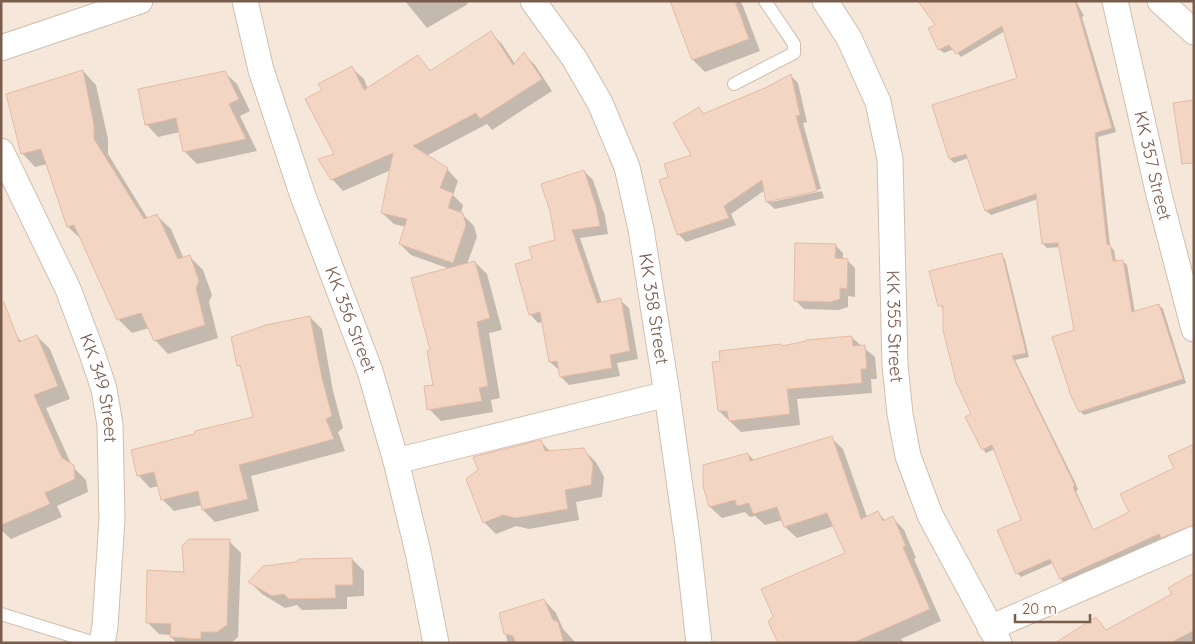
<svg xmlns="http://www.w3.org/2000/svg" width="1195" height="644" font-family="Quicksand,sans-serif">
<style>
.residential{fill:#f5e8da}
.shadow{fill:#0003}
.building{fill:#f3d5c3;stroke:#e6bba3}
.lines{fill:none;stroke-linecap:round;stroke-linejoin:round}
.lane-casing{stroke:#d1beb0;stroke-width:14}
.street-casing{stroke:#d1beb0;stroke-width:27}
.lane{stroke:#fff;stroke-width:12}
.street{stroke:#fff;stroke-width:25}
.labels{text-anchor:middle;stroke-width:4;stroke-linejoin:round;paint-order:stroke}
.street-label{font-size:18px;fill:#7a5c4d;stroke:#fffaf3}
</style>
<rect width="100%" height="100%" fill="#fdf6ec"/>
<!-- residential -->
<rect class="residential" x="1" y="1" width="1193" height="642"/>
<!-- shadow -->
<g class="shadow">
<polygon points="405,1 466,1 468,4 427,28"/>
<polygon points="672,1 740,1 743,6 760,51 705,72 693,60"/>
<polygon points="920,1 1076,1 1084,16 1082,17 1116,132 1098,137 1110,246 1114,250 1116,262 1122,261 1127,265 1135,313 1159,305 1163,309 1186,383 1084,415 1080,411 1075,331 1060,247 1047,248 1043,244 1038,199 991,215 986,211 969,158 954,163 950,159 1018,79 1005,31 961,57 954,49 944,53 939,49 937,25"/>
<polygon points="491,33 502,44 515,64 524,54 535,65 552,91 492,130 487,124 426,156 447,169 458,181 453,195 463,205 461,213 474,226 477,237 467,264 475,262 487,274 502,330 489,333 500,398 491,400 493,412 441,421 429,409 434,386 432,351 450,269 411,255 400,244 406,227 394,224 382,213 391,170 343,191 332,179 336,155 324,91 352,68 364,79 368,89 418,57 431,71"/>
<polygon points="83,71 96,85 108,139 108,154 148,219 157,216 171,229 184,259 190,257 203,270 212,295 209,302 218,338 168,354 155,340 149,328 132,333 118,319 83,241 68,227 47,164 35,167 22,153"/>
<polygon points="224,72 237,84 250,111 240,116 257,151 197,164 185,152 180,132 158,137 146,124"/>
<polygon points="790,75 798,83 807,122 803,123 821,189 771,200 771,202 822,191 824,198 775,209 767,202 765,190 731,214 736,225 686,242 678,234 669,178 693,156 699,109 704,114 768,88"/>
<polygon points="584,171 593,180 605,216 608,234 580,238 602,303 620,300 629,308 638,359 617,363 620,376 569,385 561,377 559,370 550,362 543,322 538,323 530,314 533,260 557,241"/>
<polygon points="835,245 843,253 843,260 847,260 855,268 855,297 848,296 848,307 839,310 804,309 795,300"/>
<polygon points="1001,255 1005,259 1029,357 1015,360 1075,482 1078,490 1076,491 1094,531 1194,506 1194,529 1166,541 1163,538 1064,583 1061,579 1053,563 1021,577 1017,573 1022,520 995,449 986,453 983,449 944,309 939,305"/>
<polygon points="310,317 322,329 333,391 343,428 338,432 345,451 251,476 259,511 215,522 203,510 202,505 174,511 162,499 159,486 150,488 138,475 194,435 254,417 242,369 238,365"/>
<polygon points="1,331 15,334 22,342 37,336 50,349 70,399 46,408 72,466 86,480 88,492 57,506 62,517 11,539 1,530"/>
<polygon points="851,337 875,357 877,379 871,379 872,393 797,399 800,425 741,432 719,411 782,347"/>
<polygon points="831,438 843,449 867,517 878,513 886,521 893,518 904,530 916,558 914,559 941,621 901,639 904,643 779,643 775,616 846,554 834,526 797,538 785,527 783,520 765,525 755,516 750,517 745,512 722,518 710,507 748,454 755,461"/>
<polygon points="540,441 551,452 583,449 596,462 604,477 602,497 576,502 579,520 529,529 516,526 496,534 484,522"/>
<polygon points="229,541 241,553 238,637 231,643 177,643 171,637 171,635 159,634 147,622 186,573"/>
<polygon points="352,559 364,571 364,596 347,597 347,609 302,610 297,605 285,608 262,594 250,582"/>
<polygon points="1194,574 1194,643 1057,643 1107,632 1173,595"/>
<polygon points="544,600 556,613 563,629 576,643 508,643 500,614"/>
</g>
<!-- building -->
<g class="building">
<polygon points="670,1 735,1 749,39 692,60"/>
<polygon points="918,1 1075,1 1112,128 1095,133 1107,245 1110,244 1113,261 1123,260 1132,312 1159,304 1183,379 1079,412 1071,396 1052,337 1074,330 1058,243 1042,244 1036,194 985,211 966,154 949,159 932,105 1017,78 1002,26 956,54 949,45 938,50 928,28 935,25"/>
<polygon points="491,31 513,65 524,52 542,79 480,119 476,113 413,146 448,168 440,188 453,193 448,208 463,213 466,225 453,263 399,244 407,219 381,213 393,153 331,180 318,159 334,154 305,99 322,90 318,84 352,66 364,90 418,55 430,71"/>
<polygon points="83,70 94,125 94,139 144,219 157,214 178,259 190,255 199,281 196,288 205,325 154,341 141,313 117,320 74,225 67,227 41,149 21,154 6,94"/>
<polygon points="225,71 239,99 229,104 246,139 183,152 176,118 145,125 138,89"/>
<polygon points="791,74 800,115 796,116 817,191 766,202 762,180 724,206 729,218 677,235 659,180 668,177 664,164 691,155 673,123 699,107 703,114 767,87"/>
<polygon points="1194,100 1194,163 1182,164 1173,103"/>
<polygon points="584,170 596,206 600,226 572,230 597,303 621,298 630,351 610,355 612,368 560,377 557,361 549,362 540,312 529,315 515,264 532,259 529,247 555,240 550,211 541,184"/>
<polygon points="795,243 836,244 835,258 848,259 847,289 840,288 840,299 831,302 794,301"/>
<polygon points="1002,253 1026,353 1012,356 1071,477 1075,486 1073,487 1093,530 1129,512 1120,494 1174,468 1168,456 1194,444 1194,525 1161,538 1159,534 1060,579 1050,559 1016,574 997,530 1021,520 992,445 982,450 965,417 971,414 956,382 943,330 943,306 938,306 929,271"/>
<polygon points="475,261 490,318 477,322 488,386 479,388 482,401 427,410 424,386 433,385 427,351 430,350 411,278"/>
<polygon points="1,302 4,302 19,342 37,335 58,386 34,395 62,458 74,465 75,479 45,493 50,504 1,525"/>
<polygon points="310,316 322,378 332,416 326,419 334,439 239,465 248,499 202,510 198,491 161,500 154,472 137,476 131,450 194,434 195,431 253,417 240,365 237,366 231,337 266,325"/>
<polygon points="852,336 853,346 865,345 867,369 861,369 862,383 787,389 790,414 729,421 727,411 718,411 712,362 720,361 719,351 781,344 782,346 806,341 806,340"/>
<polygon points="832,436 861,519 878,511 883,521 893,516 906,546 903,547 930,609 853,643 778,643 768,622 773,616 761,589 845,553 827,513 784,527 777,507 753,514 749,503 737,506 735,500 709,507 703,486 703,465 748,453 750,461"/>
<polygon points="541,440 545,451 584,448 593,464 591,485 565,490 568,509 516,518 503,515 483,523 466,479 478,470 473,457"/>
<polygon points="189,539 230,539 227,625 217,632 201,632 201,639 170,637 171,624 146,623 147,570 184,572 182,546"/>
<polygon points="352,558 353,585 335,585 336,598 289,599 284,594 272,596 248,582 263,566 296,562 299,559"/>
<polygon points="1194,573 1194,632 1193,631 1170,643 1055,643 1096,617 1106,630 1172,594 1168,588"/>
<polygon points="544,599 553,620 558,622 564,643 516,643 513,636 504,634 499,613"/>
</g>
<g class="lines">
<defs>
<g id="lane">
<polyline points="734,84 794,53 794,44 765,1"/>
<polyline points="1,614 95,643"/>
</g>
<g id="street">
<path id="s1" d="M245,1L261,70L303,196L370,371L396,461L418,552L436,643"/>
<path id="s2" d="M533,1L574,58L600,103L627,167L641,229L667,394L688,544L699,643"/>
<path id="s3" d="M825,1L849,38L878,102L890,159L895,365L900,414L908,456L930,515L999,643"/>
<path id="s4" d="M1115,1L1159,195L1194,329"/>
<polyline points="1160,1 1194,32"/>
<polyline points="1,48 140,1"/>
<path id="s5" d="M1,151L68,289L92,353L104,389L110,425L112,519L105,626L102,643"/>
<polyline points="396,461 667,394"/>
<polyline points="990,628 1194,539"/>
</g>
</defs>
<!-- lane casing -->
<use href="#lane" class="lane-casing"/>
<!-- street casing -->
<use href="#street" class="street-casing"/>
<!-- lane -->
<use href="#lane" class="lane"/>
<!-- street -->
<use href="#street" class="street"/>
</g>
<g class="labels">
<!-- street labels -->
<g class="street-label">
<text dy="6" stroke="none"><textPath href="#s4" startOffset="169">KK 357 Street</textPath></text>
<text dy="6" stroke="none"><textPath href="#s2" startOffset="336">KK 358 Street</textPath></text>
<text dy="6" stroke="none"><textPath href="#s1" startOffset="336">KK 356 Street</textPath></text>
<text dy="6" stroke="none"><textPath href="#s3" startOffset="340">KK 355 Street</textPath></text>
<text dy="6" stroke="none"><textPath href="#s5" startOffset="258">KK 349 Street</textPath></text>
</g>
</g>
<!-- border -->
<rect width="1195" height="644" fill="none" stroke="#7a5c4d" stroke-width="5"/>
<!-- scale -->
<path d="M1015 614v8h75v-8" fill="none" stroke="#7a5c4d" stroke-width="2.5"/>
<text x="1022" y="614" font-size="15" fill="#7a5c4d" stroke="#fffaf3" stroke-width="4" paint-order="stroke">20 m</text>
</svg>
